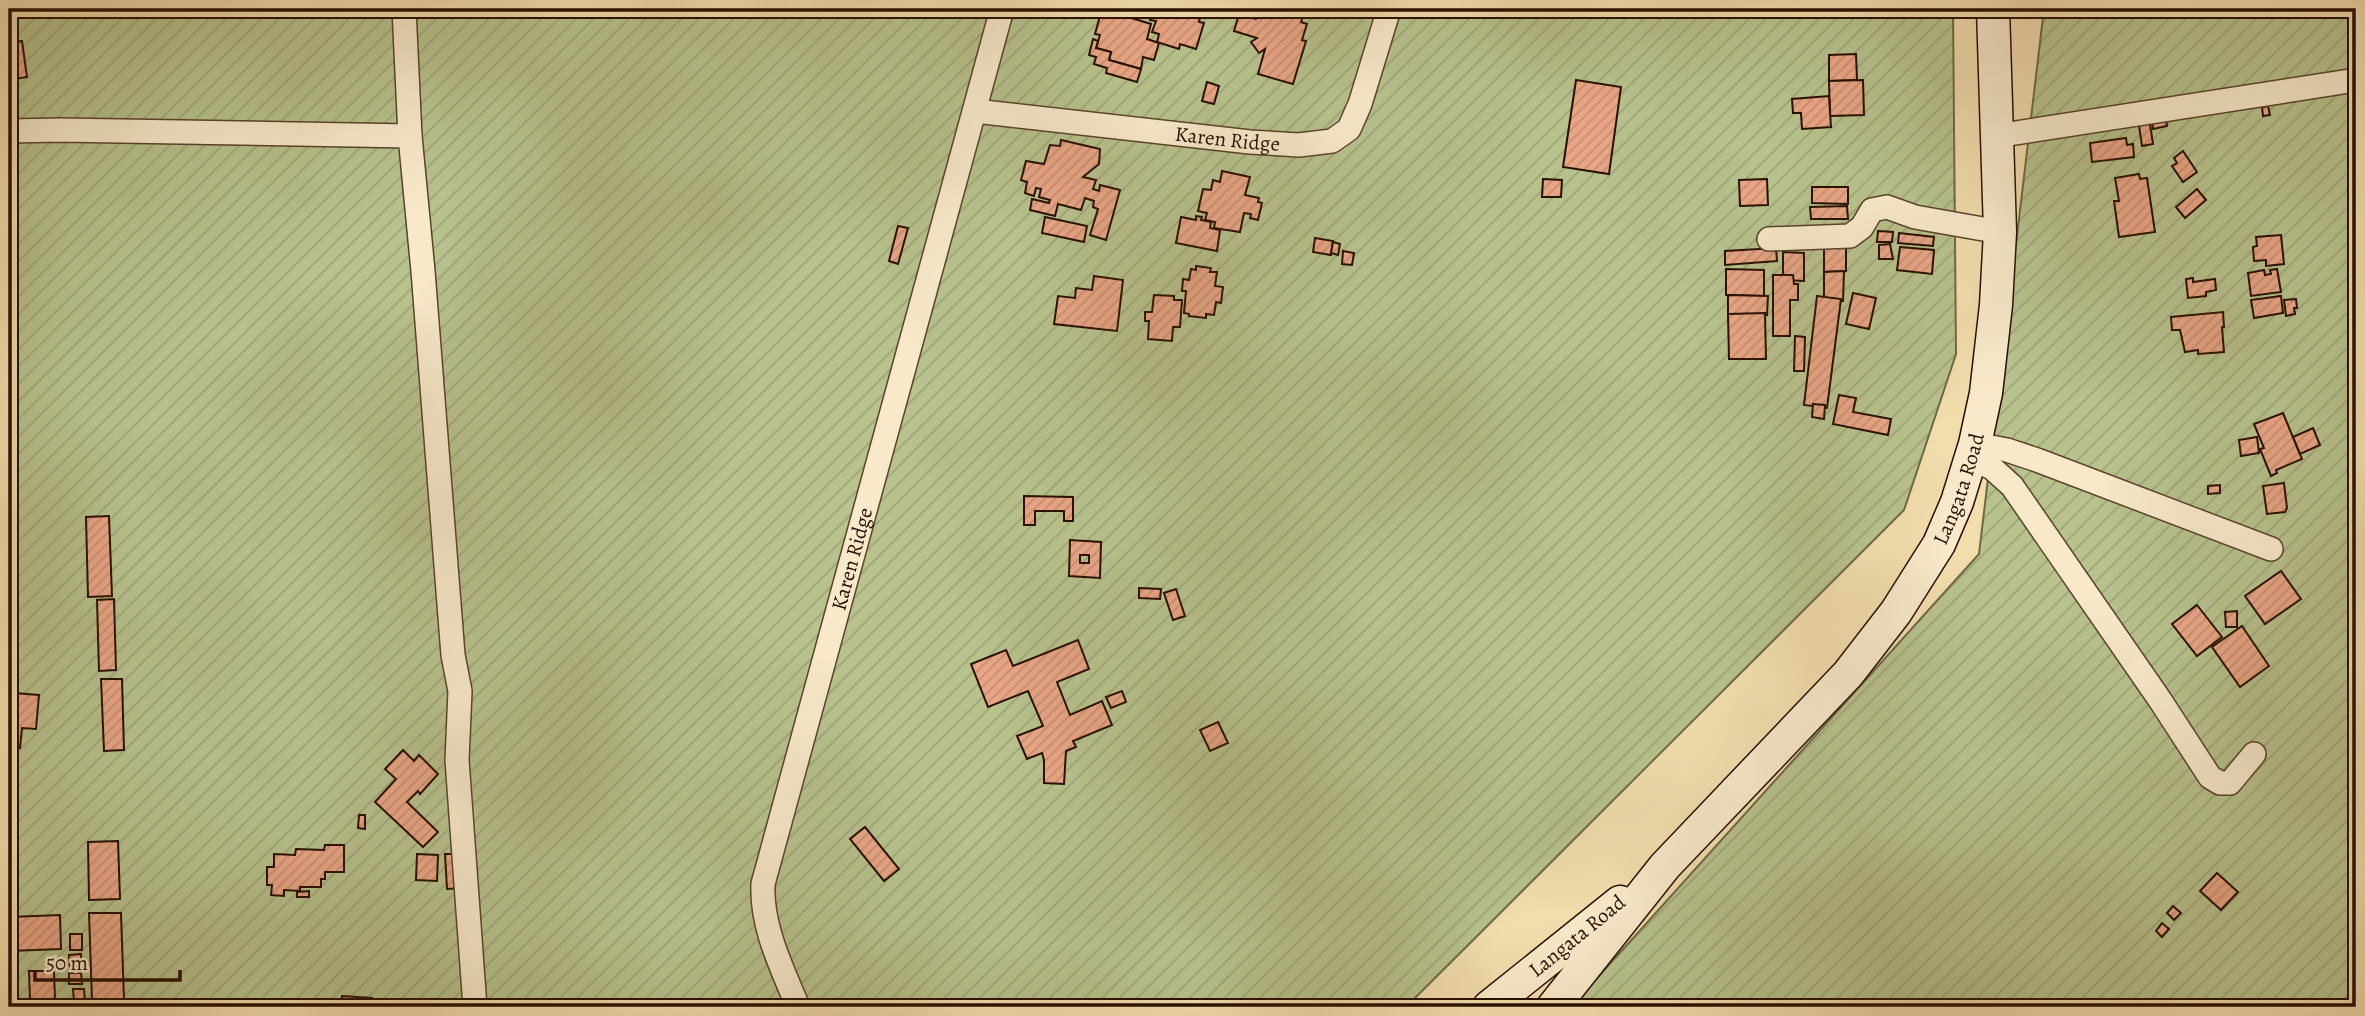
<svg xmlns="http://www.w3.org/2000/svg" width="2365" height="1016" font-family="Alegreya,serif">
<style>
.garden{fill:url(#garden-furrows);stroke:#6f6846;stroke-width:2}
.building{fill:url(#building-hatch);stroke:#270f00;stroke-width:2;fill-rule:evenodd}
.lines{fill:none;stroke-linecap:round;stroke-linejoin:round}
.street-casing{stroke:#5a422b;stroke-width:26}
.secondary-casing{stroke:#270f00;stroke-width:35}
.street{stroke:#f7e9ca;stroke-width:23}
.secondary{stroke:#f7e9ca;stroke-width:32}
.labels{text-anchor:middle;stroke-width:5;stroke-linejoin:round;paint-order:stroke}
.street-label{font-size:21px;fill:#270f00;stroke:#f7e9ca}
</style>
<defs>
<pattern id="garden-furrows" width="10" height="10" patternUnits="userSpaceOnUse" patternTransform="scale(1.75)"><rect width="10" height="10" fill="#b7c28d"/><path d="M-1 1l2-2M0 10L10 0M9 11l2-2" fill="none" stroke="#9da678"/></pattern>
<pattern id="building-hatch" width="6" height="6" patternUnits="userSpaceOnUse" patternTransform="scale(1.75)"><rect width="6" height="6" fill="#e9a686"/><path d="M-1 1l2-2M0 6l6-6M5 7l2-2" fill="none" stroke="#c88e72"/></pattern>
</defs>
<rect width="100%" height="100%" fill="#f2ddad"/>
<filter id="stains"><feTurbulence type="fractalNoise" baseFrequency=".00286" numOctaves="4"/><feColorMatrix values="0 0 0 0 .2 0 0 0 0 .09 0 0 0 0 .02 0 0 0 .5 -.17"/></filter>
<radialGradient id="worn" r=".72"><stop offset=".6" stop-color="#630" stop-opacity="0"/><stop offset="1" stop-color="#630" stop-opacity=".3"/></radialGradient>
<!-- garden -->
<g class="garden">
<polygon points="9,9 1953,9 1956,354 1904,510 1406,1007 9,1007"/>
<polygon points="2044,9 2356,9 2356,1007 1571,1007 1979,554"/>
</g>
<!-- building -->
<g class="building">
<polygon points="1102,9 1151,24 1147,39 1159,43 1154,60 1143,57 1141,69 1109,60 1111,52 1096,48 1100,35 1095,34"/>
<polygon points="1271,9 1305,9 1301,22 1307,24 1302,40 1306,41 1293,84 1258,74 1265,49 1259,53 1251,42 1257,38 1234,31 1239,14 1256,19 1258,14 1268,17"/>
<polygon points="1152,11 1177,18 1179,11 1200,17 1199,22 1204,23 1196,49 1180,44 1179,49 1157,42 1159,34 1152,32 1156,21 1150,20"/>
<polygon points="1093,39 1098,41 1096,48 1111,52 1109,60 1141,69 1137,82 1106,73 1107,68 1094,64 1096,57 1089,55"/>
<polygon points="22,41 27,77 9,80 9,43"/>
<polygon points="1856,54 1857,80 1829,81 1829,55"/>
<polygon points="1576,80 1621,87 1609,174 1563,167"/>
<polygon points="1863,80 1864,115 1830,116 1829,81"/>
<polygon points="1207,82 1219,86 1214,104 1202,101"/>
<polygon points="1829,96 1831,127 1802,129 1801,113 1793,113 1792,99"/>
<polygon points="2268,106 2270,115 2263,116 2262,107"/>
<polygon points="2146,117 2147,124 2150,124 2153,144 2142,146 2138,119"/>
<polygon points="2166,119 2167,126 2153,129 2152,121"/>
<polygon points="2126,138 2127,145 2133,144 2134,157 2092,162 2090,143"/>
<polygon points="1061,140 1100,149 1099,164 1083,177 1096,180 1093,189 1099,191 1100,185 1120,190 1106,240 1090,235 1098,209 1093,207 1094,201 1085,198 1081,210 1058,204 1055,216 1030,210 1032,199 1049,203 1050,200 1039,197 1041,189 1036,188 1034,196 1025,193 1027,182 1021,180 1026,161 1044,164 1050,145 1060,146"/>
<polygon points="2183,151 2197,172 2183,182 2172,166 2177,163 2174,158"/>
<polygon points="1222,171 1250,177 1245,195 1259,198 1258,202 1262,203 1258,220 1250,218 1251,214 1244,213 1240,232 1214,228 1215,222 1205,220 1207,213 1198,211 1203,189 1211,190 1213,180 1220,182"/>
<polygon points="2139,174 2140,179 2147,178 2155,232 2119,237 2114,201 2119,201 2115,178"/>
<polygon points="1543,179 1562,180 1561,197 1542,197"/>
<polygon points="1767,179 1768,205 1740,206 1739,180"/>
<polygon points="1812,187 1848,187 1848,204 1812,203"/>
<polygon points="2197,189 2206,200 2185,218 2176,207"/>
<polygon points="1847,206 1848,219 1811,219 1810,207"/>
<polygon points="1196,216 1202,217 1201,220 1211,222 1210,228 1220,230 1217,251 1176,243 1181,217 1196,220"/>
<polygon points="1045,217 1087,226 1084,242 1042,233"/>
<polygon points="898,226 908,228 898,264 889,261"/>
<polygon points="1878,231 1893,232 1892,242 1877,242"/>
<polygon points="1899,233 1934,237 1933,246 1898,243"/>
<polygon points="2281,235 2284,264 2266,266 2266,260 2254,261 2253,247 2257,246 2256,237"/>
<polygon points="1315,238 1333,241 1331,255 1313,252"/>
<polygon points="1333,242 1340,244 1338,255 1331,253"/>
<polygon points="1824,243 1846,243 1846,271 1824,272"/>
<polygon points="1890,244 1893,259 1879,259 1879,245"/>
<polygon points="1900,247 1934,250 1932,274 1897,270"/>
<polygon points="1776,248 1777,261 1725,265 1725,251"/>
<polygon points="1343,251 1354,253 1352,265 1342,264"/>
<polygon points="1783,252 1804,253 1804,281 1783,280"/>
<polygon points="1196,266 1211,268 1210,272 1217,272 1215,286 1223,287 1221,303 1216,302 1214,315 1206,314 1206,318 1189,316 1189,314 1184,313 1186,291 1182,291 1183,279 1189,280 1191,269 1196,270"/>
<polygon points="1726,269 1764,270 1764,296 1726,295"/>
<polygon points="2277,269 2281,292 2251,296 2248,273 2264,270 2265,275 2271,274 2270,270"/>
<polygon points="1844,271 1843,301 1824,301 1824,272"/>
<polygon points="1773,275 1793,275 1794,284 1798,284 1798,300 1790,300 1790,336 1773,336"/>
<polygon points="1094,276 1123,280 1117,331 1054,324 1058,296 1075,298 1076,288 1092,290"/>
<polygon points="2193,278 2193,282 2215,279 2216,290 2206,292 2206,296 2188,298 2186,279"/>
<polygon points="1853,293 1876,298 1869,329 1846,324"/>
<polygon points="1154,295 1174,296 1174,300 1182,300 1180,327 1173,327 1172,341 1148,339 1149,321 1145,321 1145,312 1152,312"/>
<polygon points="1728,295 1768,296 1767,315 1728,314"/>
<polygon points="1817,296 1841,299 1827,408 1804,405"/>
<polygon points="2281,296 2283,313 2254,318 2251,300"/>
<polygon points="2296,299 2297,308 2294,308 2295,314 2286,316 2284,300"/>
<polygon points="2223,312 2224,327 2222,327 2224,352 2198,354 2198,350 2185,352 2180,330 2172,330 2171,317"/>
<polygon points="1765,313 1766,359 1729,359 1728,314"/>
<polygon points="1795,336 1805,337 1804,371 1794,371"/>
<polygon points="1839,395 1856,398 1853,412 1891,419 1888,435 1833,424"/>
<polygon points="1813,404 1825,405 1824,419 1812,417"/>
<polygon points="2283,413 2302,459 2276,470 2277,473 2271,476 2260,449 2264,448 2254,424"/>
<polygon points="2313,428 2320,445 2300,454 2293,437"/>
<polygon points="2257,437 2259,453 2241,456 2239,440"/>
<polygon points="2284,483 2287,508 2285,512 2267,514 2263,486"/>
<polygon points="2220,485 2220,493 2208,494 2208,486"/>
<polygon points="1024,496 1073,497 1073,521 1064,521 1064,511 1035,511 1035,525 1024,525"/>
<polygon points="109,516 112,596 88,597 86,517"/>
<path d="M1070,540L1101,542L1100,578L1069,576ZM1080,555H1089V563H1080Z"/>
<polygon points="2281,571 2301,599 2265,624 2245,596"/>
<polygon points="1139,588 1161,589 1160,599 1139,598"/>
<polygon points="1176,589 1185,616 1173,620 1164,593"/>
<polygon points="114,599 116,670 99,671 97,600"/>
<polygon points="2197,605 2222,637 2197,656 2172,624"/>
<polygon points="2237,611 2237,627 2226,627 2225,612"/>
<polygon points="2242,626 2269,666 2240,687 2212,647"/>
<polygon points="1078,640 1089,669 1057,682 1070,715 1102,701 1112,725 1073,741 1076,747 1066,751 1064,784 1044,783 1044,760 1042,753 1027,759 1017,736 1043,726 1028,691 988,707 971,664 1006,650 1013,666"/>
<polygon points="101,679 122,679 124,750 104,751"/>
<polygon points="1122,691 1126,702 1111,708 1106,697"/>
<polygon points="14,693 39,695 36,729 22,728 20,748 9,747 9,713 12,714"/>
<polygon points="1218,722 1228,743 1210,751 1200,730"/>
<polygon points="403,750 414,761 419,755 438,774 420,794 418,791 407,802 438,832 423,847 375,802 396,779 385,769"/>
<polygon points="359,815 365,815 365,829 358,828"/>
<polygon points="865,827 899,869 884,881 850,839"/>
<polygon points="118,841 120,899 89,900 88,842"/>
<polygon points="325,845 344,845 344,872 325,872 325,879 321,879 321,887 300,887 300,891 284,890 284,896 271,895 272,885 267,885 267,867 274,867 274,854 295,855 296,849 324,850"/>
<polygon points="417,854 438,855 437,881 416,880"/>
<polygon points="445,854 462,854 463,888 447,889"/>
<polygon points="2217,873 2238,892 2221,910 2200,891"/>
<polygon points="309,891 309,897 297,897 297,892"/>
<polygon points="2173,906 2181,913 2174,920 2167,913"/>
<polygon points="89,913 121,913 124,999 92,1000"/>
<polygon points="60,915 61,949 9,951 9,917"/>
<polygon points="2162,923 2169,929 2162,937 2156,931"/>
<rect x="70" y="934" width="12" height="16"/>
<polygon points="81,954 82,969 70,969 69,955"/>
<polygon points="29,971 54,971 55,999 30,1000"/>
<polygon points="69,973 81,973 82,984 69,984"/>
<polygon points="73,989 84,989 85,1002 74,1002"/>
<polygon points="342,996 372,998 372,1007 331,1007 341,1006"/>
<polygon points="422,1000 449,1001 449,1007 422,1007"/>
<polygon points="63,1004 63,1007 31,1007 31,1005"/>
</g>
<g class="lines">
<defs>
<g id="street">
<polyline points="404,9 410,136 423,271 453,655 460,691 457,760 475,1007"/>
<path id="s1" d="M975,111L1250,142L1299,145L1332,141L1349,129L1360,104L1389,9"/>
<polyline points="9,131 61,130 410,136"/>
<polyline points="1996,136 2356,80"/>
<polyline points="1769,239 1850,236 1862,227 1872,210 1887,207 1915,217 2000,232"/>
<polyline points="1975,444 2007,450 2037,460 2271,549"/>
<polyline points="1970,458 1992,468 2012,486 2160,700 2210,777 2220,783 2230,783 2254,754"/>
<path id="s2" d="M798,1007C782,968 761,927 763,884L1002,9"/>
</g>
<g id="secondary">
<polyline points="1489,1007 1620,902"/>
<path id="s3" d="M1553,1007L1665,866L1848,674L1896,612L1939,544L1957,502L1975,444L1986,393L1996,305L2000,232L1993,9"/>
</g>
</defs>
<!-- street casing -->
<use href="#street" class="street-casing"/>
<!-- secondary casing -->
<use href="#secondary" class="secondary-casing"/>
<!-- street -->
<use href="#street" class="street"/>
<!-- secondary -->
<use href="#secondary" class="secondary"/>
</g>
<g class="labels">
<!-- street labels -->
<g class="street-label">
<text dy="7" stroke="none"><textPath href="#s1" startOffset="254">Karen Ridge</textPath></text>
<text dy="7" stroke="none"><textPath href="#s3" startOffset="663">Langata Road</textPath></text>
<text dy="7" stroke="none"><textPath href="#s2" startOffset="466">Karen Ridge</textPath></text>
<text transform="translate(1577 936) rotate(-39)" y="7">Langata Road</text>
</g>
</g>
<!-- margin -->
<rect width="2365" height="1016" fill="none" stroke="#f2ddad" stroke-width="35"/>
<rect x="10" y="10" width="2344" height="995" fill="none" stroke="#270f00" stroke-width="3.5"/>
<rect x="18" y="18" width="2330" height="981" fill="none" stroke="#270f00" stroke-width="2"/>
<!-- scale -->
<path d="M35 970v10h145v-10" fill="none" stroke="#270f00" stroke-width="3.5"/>
<text x="46" y="970" font-size="21" fill="#270f00" stroke="#f7e9ca" stroke-width="5" paint-order="stroke">50 m</text>
<rect width="100%" height="100%" filter="url(#stains)"/>
<rect width="100%" height="100%" fill="url(#worn)"/>
</svg>
